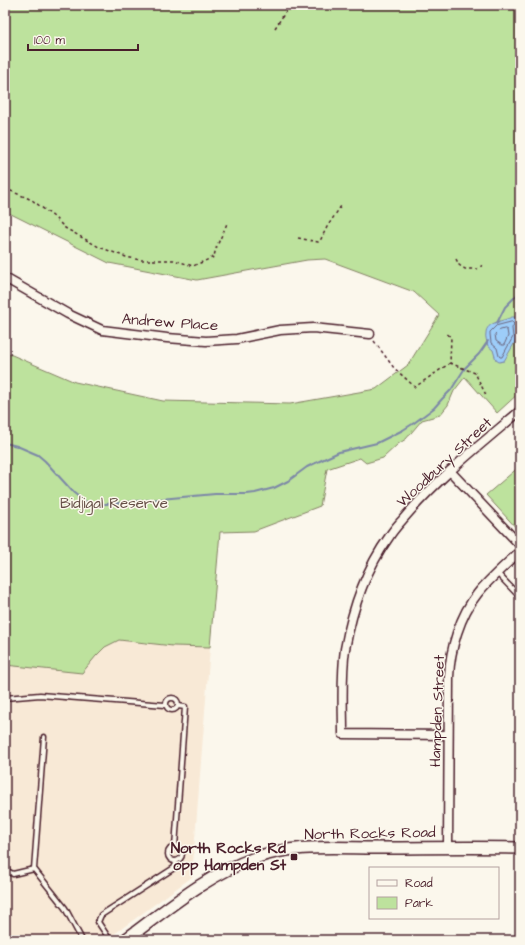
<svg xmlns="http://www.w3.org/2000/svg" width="525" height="945" font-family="'Architects Daughter',sans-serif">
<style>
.built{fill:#f8e9d6}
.green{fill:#bde29d;stroke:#848064}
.water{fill:#9dcdf9;stroke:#7c87a7}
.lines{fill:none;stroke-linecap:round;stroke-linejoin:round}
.shore{stroke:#6b657d;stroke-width:1}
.stream{stroke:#7c87a7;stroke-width:2}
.lane-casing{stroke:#4a1f2b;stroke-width:7}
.street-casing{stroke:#4a1f2b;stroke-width:11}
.secondary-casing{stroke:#4a1f2b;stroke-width:14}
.path{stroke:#4a1f2b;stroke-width:1.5;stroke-dasharray:3 3;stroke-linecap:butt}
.lane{stroke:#fbf7ec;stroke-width:4}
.street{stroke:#fbf7ec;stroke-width:8}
.secondary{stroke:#fbf7ec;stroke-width:11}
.poi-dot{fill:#4a1f2b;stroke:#fbf7ec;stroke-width:1.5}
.labels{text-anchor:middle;stroke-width:3;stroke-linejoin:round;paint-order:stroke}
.street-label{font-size:15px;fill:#4a1f2b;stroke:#fbf7ec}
.park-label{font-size:15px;fill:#675048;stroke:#fbf7ec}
.poi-label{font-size:15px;font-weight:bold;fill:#4a1f2b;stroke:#fbf7ec;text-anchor:end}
</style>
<rect width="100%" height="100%" fill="#fbf7ec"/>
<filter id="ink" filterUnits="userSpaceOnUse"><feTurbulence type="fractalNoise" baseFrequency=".025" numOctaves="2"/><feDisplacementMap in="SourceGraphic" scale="8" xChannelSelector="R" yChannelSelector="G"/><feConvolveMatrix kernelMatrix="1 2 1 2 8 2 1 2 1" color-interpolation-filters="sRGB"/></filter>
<g filter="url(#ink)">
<!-- built -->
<polygon class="built" points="119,640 173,646 210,647 192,877 106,940 5,940 5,665 82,673 96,656 105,647"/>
<!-- green -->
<g class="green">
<polygon points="5,5 520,5 520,351 516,356 520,360 520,392 497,413 465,377 454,391 448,405 440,415 422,420 406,439 398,444 383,458 366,463 360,458 327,469 320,506 254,531 220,532 210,647 173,646 119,640 105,647 96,656 82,673 5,665 5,352 75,382 163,401 290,404 376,389 408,365 439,315 414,292 325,259 307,260 197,280 109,263 5,211"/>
<polygon points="520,466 520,532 486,495"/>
</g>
<!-- water -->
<path class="water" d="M512,317H515L520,320V327L516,328L518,337L504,361L499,362L496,360L493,350L488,346C487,342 485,337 486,333C486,322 504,321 512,317Z"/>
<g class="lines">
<!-- shore -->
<g class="shore">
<polygon points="512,322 514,324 512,328 513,337 502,357 500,357 499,356 497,348 491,343 490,334 490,332 496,326"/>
<polygon points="505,329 507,330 508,336 504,345 502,345 496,341 495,334 498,331"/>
</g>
<!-- stream -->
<g class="stream">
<polyline points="497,323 505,307 520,292"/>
<polyline points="5,443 17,446 38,455 45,461 74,493 84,501 94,504 106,504 215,494 247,494 255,493 274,488 288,481 307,467 326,458 339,452 377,443 403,430 414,423 434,408 442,399 451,390 465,368 479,354 488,341"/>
</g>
<defs>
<g id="lane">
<polyline points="497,573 520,597"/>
<circle cx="172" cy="704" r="6"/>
<polyline points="5,698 40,695 165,705"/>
<polyline points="44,737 34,869 65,908 82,940"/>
<polyline points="175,847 185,707 178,706"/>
<circle cx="175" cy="854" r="7"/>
<polyline points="5,870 13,874 34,869"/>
<polyline points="110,940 98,922 101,915 174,868 176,864 175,861"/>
</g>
<g id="street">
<polyline points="5,278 68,314 102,330 167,338 206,341 237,339 280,330 313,328 370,334"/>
<polyline points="450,471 520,545"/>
<path d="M448,735L343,734C343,706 341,677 345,649C352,610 366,569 389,537C393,530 399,524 404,518C438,478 480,445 520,411"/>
<path d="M448,847L449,677C450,649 460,615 478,593C490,578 506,565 520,551"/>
</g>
<path id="secondary" d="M125,940C166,910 206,875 255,858C293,844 336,848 375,848C423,848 472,847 520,848"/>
</defs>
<!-- lane casing -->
<use href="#lane" class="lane-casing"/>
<!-- street casing -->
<use href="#street" class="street-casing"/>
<!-- secondary casing -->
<use href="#secondary" class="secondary-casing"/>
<!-- path -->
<g class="path">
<polyline points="275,28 290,5"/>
<path d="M5,188L11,191L32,200L54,217L65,228L99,247L126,257L140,260H174L193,266L214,257C216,244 223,235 227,223"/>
<polyline points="298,238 318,242 320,241 327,227 341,206"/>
<polyline points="456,259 459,265 465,269 477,269 483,265"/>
<polyline points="374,341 394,368 415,387 450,363 451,337 446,333"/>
<polyline points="450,363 475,373 487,397"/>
</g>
<!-- lane -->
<use href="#lane" class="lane"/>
<!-- street -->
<use href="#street" class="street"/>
<!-- secondary -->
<use href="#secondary" class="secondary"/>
</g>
</g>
<!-- markers -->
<rect class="poi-dot" x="290" y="853" width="8" height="8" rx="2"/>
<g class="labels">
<!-- street labels -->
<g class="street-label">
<text transform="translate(170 322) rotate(4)" y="5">Andrew Place</text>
<text transform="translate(444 462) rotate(-43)" y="5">Woodbury Street</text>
<text transform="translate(437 711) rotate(-88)" y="5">Hampden Street</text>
<text transform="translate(370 833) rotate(-1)" y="5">North Rocks Road</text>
</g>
<!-- park labels -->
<g class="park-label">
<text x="114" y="508">Bidjigal Reserve</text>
</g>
<!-- poi labels -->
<g class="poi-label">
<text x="286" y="853">North Rocks Rd<tspan x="286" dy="17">opp Hampden St</tspan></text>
</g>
</g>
<!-- margin -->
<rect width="525" height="945" fill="none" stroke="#fbf7ec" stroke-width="20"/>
<rect x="10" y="10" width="505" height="925" fill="none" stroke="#4a1f2b" stroke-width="1.5" filter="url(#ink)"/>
<!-- legend -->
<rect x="369" y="867" width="130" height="52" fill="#fbf7ec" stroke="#b4a19f"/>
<rect x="377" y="880" width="20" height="6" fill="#fbf7ec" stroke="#b4a19f"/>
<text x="405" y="887" font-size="12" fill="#4a1f2b">Road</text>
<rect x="377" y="897" width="20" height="12" fill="#bde29d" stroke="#b4a19f"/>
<text x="405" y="907" font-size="12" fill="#4a1f2b">Park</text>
<!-- scale -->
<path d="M28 44v6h110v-6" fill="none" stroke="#4a1f2b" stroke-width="2"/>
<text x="34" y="44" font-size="12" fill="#4a1f2b" stroke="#fbf7ec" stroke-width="3" paint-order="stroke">100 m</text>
</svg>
